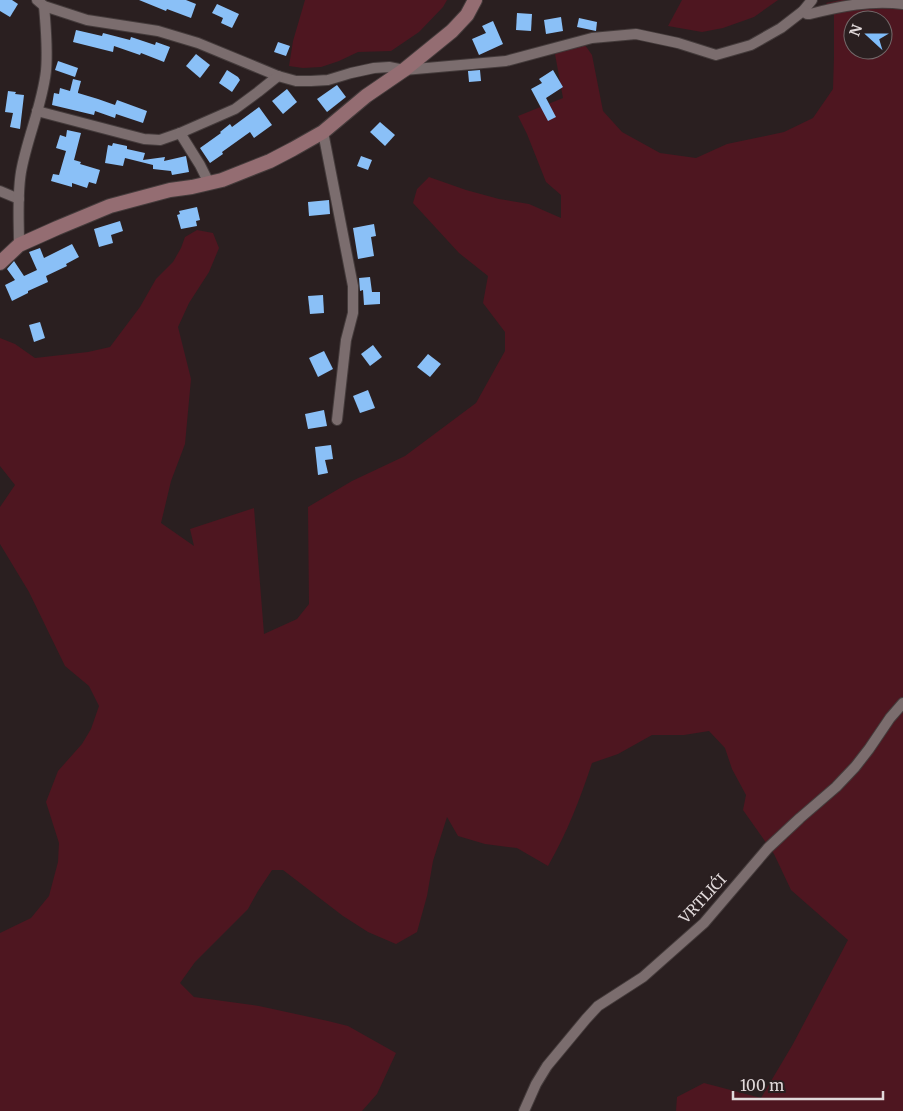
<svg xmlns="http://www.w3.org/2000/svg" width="903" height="1111" font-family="Merriweather,serif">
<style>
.green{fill:#4e1620;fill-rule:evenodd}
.building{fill:#8ac0f7}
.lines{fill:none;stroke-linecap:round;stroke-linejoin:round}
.street-casing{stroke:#443b3b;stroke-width:12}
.secondary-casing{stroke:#443b3b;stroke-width:16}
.street{stroke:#7b6d6e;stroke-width:10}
.secondary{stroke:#946d72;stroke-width:14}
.labels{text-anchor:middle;stroke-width:5;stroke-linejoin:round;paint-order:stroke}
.street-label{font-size:15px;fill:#e1d9da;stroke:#2a1f20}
</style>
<rect width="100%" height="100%" fill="#2a1f20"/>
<!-- green -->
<g class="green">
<polygon points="305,0 447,0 443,7 419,32 391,51 358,52 339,61 321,67 303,68 289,66 293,41"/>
<polygon points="682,0 778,0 754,17 723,28 702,32 668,26"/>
<path d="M841,0H903V1111H676L677,1097L704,1083L761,1098L793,1044L848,940L791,890L774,854L743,810L746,795L732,769L725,748L709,731L684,735H652L618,754L592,763C580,799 567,833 548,866L517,848L485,844L458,836L447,817L433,861L427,896L417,932L396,944L368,932L343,916L283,870H272L258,891L248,909L195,962L180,983L194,997L259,1006L328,1021L348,1026L396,1053L377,1094L362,1111H0V933L31,918L49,896L58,862L59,843L46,802L58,771L82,744L91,729L99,706L89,686L65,666L29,592L0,544V507L15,485L0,466V338L15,344L35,358L88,352L110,347L140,307L156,279L173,262L181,248L185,237L197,230L213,233L219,248L209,272L189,303L178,327L191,379L185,444L171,481L161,523L194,546L190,529L254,508L264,634L297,619L309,604L308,507L352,481L405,456L476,403L505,351V332L483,303L488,276L459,253L413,203L417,189L429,177L466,190L499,199L529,204L561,218V195L546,182L527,134L518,116L563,98L553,43L580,38L592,55L603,111L622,132L660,153L696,158L727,144L784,132L813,118L833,89L834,57V12L826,3ZM853,20H883V50H853Z"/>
</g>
<!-- building -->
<g class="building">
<polygon points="0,0 12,0 18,4 10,17 0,11"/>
<polygon points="139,0 186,0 196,4 191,18 167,9 166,11"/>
<polygon points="217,4 239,14 232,28 221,23 223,18 212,13"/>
<polygon points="517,13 532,14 531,31 516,30"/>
<polygon points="561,17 563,31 546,34 544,20"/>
<polygon points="579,18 597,22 596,31 577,27"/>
<polygon points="493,21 503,44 479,55 472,39 486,33 482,26"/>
<polygon points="76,30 102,36 103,33 130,40 131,37 155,45 156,42 170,47 164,62 141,53 140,55 114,46 113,52 73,42"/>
<polygon points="278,42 290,46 286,56 274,52"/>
<polygon points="196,54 210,65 200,78 186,66"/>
<polygon points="58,61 78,68 75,77 55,70"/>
<polygon points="227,70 238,77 240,80 232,92 219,83"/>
<polygon points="480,70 481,81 469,82 468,71"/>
<polygon points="553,70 563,87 546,98 556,117 548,121 531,89 542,83 539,79"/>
<polygon points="73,79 81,81 78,92 78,93 98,99 115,105 117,100 147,111 143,123 116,114 115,118 95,111 94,115 52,105 54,93 59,94 60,88 70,91"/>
<polygon points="337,85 346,97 327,112 317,99"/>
<polygon points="287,89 297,102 283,114 272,101"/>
<polygon points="8,91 16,92 15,94 24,95 20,129 10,127 13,113 5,112"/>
<polygon points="259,107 272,125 254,138 250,132 222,152 223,154 210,163 200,148 221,133 220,132 230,124 232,127"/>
<polygon points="380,122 395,135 385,146 370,132"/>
<polygon points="67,130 81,133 74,160 81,162 80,164 100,170 96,184 89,182 87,188 72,183 72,187 51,181 53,174 59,175 66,151 56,148 60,135 66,137"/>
<polygon points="113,143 127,146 127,149 145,153 143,160 165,157 164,161 186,156 189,172 172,175 171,171 153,169 153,165 125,158 123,166 105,163 108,145 112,146"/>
<polygon points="361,156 372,160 368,170 357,166"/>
<polygon points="329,200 330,214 309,216 308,202"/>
<polygon points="197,207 200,220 196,221 197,226 181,229 177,215 180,214 179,211"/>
<polygon points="120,221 123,231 111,235 113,243 99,247 94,229"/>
<polygon points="374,224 376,236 371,237 374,256 358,259 353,228"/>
<polygon points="72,244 79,257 66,264 67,266 46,276 48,282 28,291 28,293 12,301 5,285 15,280 7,269 14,261 24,276 37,270 29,252 40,248 44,258"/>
<polygon points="370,277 372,292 380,292 380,304 364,305 363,290 360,291 359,278"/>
<polygon points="323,295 324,313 310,314 308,296"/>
<polygon points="40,322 45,338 34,342 29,325"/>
<polygon points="373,345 382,357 370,366 361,354"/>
<polygon points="324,351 333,369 318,377 309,358"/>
<polygon points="428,354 441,364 430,377 417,367"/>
<polygon points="368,390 375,408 360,413 353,396"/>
<polygon points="324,410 327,426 308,429 305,414"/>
<polygon points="331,445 333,459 325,460 328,473 318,475 315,447"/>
</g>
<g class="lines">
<defs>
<g id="street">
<polyline points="37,0 44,6 87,20 158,31 198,43 278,76 296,81 311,81 328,80 351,73 374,68 389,67 404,70 506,61 592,38 636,34 678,43 716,55 751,45 781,28 803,11 812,0"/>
<path d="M803,11L807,14H810C841,6 871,0 903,4"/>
<polyline points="37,111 144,139 160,140 180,133 235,109 258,92 278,76"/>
<polyline points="323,132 353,286 353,313 346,340 337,420"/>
<polyline points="180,133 200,165 209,183"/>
<polyline points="0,191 19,199"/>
<path d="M19,245C19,221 17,196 21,172C27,138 42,106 46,71C48,50 46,28 44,6"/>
<polyline points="524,1111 536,1084 547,1066 586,1019 598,1006 643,977 704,923 768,848 800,818 836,787 855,767 869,749 890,718 903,703"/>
</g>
<polyline id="secondary" points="0,263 19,245 57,228 110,206 170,190 192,187 222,180 270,161 293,149 323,132 366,96 404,70 452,31 467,15 475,0"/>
</defs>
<!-- street casing -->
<use href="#street" class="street-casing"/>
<!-- secondary casing -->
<use href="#secondary" class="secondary-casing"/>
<!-- street -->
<use href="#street" class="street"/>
<!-- secondary -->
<use href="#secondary" class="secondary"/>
</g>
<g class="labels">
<!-- street labels -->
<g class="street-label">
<text transform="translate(703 899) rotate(-47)" y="5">VRTLIĆI</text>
</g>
</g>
<!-- north arrow -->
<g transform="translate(868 35) rotate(291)"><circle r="24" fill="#2a1f20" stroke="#73696a"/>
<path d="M0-4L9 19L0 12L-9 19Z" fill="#80bdfa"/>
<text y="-8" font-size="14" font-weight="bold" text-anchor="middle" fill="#e1d9da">N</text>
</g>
<!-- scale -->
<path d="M733 1091v8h150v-8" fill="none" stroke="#e1d9da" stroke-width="2.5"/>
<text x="740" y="1091" font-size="15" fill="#e1d9da" stroke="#2a1f20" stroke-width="4" paint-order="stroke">100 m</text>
</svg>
